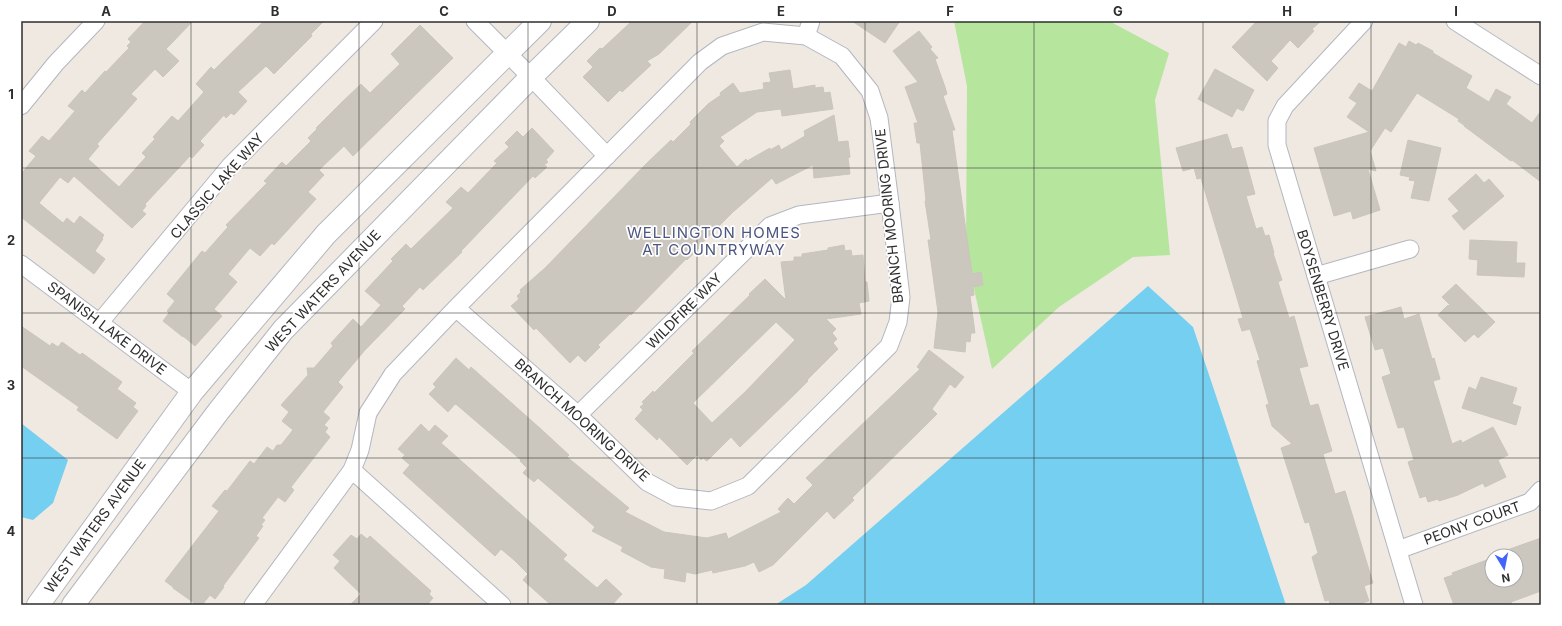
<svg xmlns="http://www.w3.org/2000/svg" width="1562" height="626" font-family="Inter,sans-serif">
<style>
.green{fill:#b6e59e}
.water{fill:#75cff0}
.building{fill:#cbc7bf;stroke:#cbc5ba;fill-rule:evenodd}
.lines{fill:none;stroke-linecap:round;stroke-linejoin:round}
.street-casing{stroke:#b4b7c1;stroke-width:19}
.secondary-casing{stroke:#b4b7c1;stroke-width:24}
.street{stroke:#fff;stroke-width:17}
.secondary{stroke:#fff;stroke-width:22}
.grid{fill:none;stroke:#2e2e2e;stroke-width:1;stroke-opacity:0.55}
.labels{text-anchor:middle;stroke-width:3.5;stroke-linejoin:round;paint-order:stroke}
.street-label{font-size:14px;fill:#2e2e2e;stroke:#fff}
.neighbourhood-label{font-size:15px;letter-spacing:1px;fill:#4d5680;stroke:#fff}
.neatline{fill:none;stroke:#2e2e2e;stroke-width:1.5}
.grid-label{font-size:13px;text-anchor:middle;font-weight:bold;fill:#2e2e2e}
</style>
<rect width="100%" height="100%" fill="#efe9e1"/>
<!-- green -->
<polygon class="green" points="954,21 1109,21 1169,53 1155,100 1170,255 1133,257 1059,307 992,369 966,253 967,86"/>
<!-- water -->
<g class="water">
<polygon points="1148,286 1193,327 1286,605 775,605 806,585"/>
<polygon points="21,423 68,460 53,503 33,520 21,517"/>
</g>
<!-- building -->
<g class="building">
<polygon points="145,21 193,21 166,49 179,61 163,77 155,69 131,94 137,99 97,144 99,146 88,159 119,187 146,157 142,153 155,139 153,137 172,116 178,121 204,92 196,84 211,67 214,70 264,21 324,21 311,34 312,36 274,74 266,66 238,92 247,101 234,115 231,113 226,118 224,115 200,141 204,145 192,158 190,156 145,204 146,206 142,211 146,214 132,228 74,176 68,183 60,177 39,203 63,223 67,218 74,224 80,216 104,235 102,238 103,239 95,251 105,259 94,274 21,217 21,174 36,156 29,151 42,136 49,141 75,111 68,106 82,90 85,93 105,71 106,72 129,48 127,46 131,42 128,39"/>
<polygon points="632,21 693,21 659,54 647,61 651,65 622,92 620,90 608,102 583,77 593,67 587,61 600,48 602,49"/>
<polygon points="852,21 900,21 885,43"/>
<polygon points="1257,21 1321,21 1312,29 1314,31 1298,48 1290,40 1271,61 1278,68 1267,81 1232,47"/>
<polygon points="420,25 453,58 353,156 344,146 319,170 324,175 308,192 316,199 274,245 272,243 260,256 250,248 228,274 237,282 214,309 222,316 195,346 183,336 183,337 163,321 169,313 167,311 175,301 167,294 202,251 205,253 228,227 226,225 267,183 264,181 282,162 286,166 311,141 308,138 317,129 316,128 340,104 361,84 370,93 400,64 391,54"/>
<polygon points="919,31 932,47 930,49 938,58 935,59 945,87 947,94 943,96 955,130 952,130 972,274 981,272 983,285 973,287 974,295 970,296 975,333 971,333 970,342 966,341 965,352 934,348 938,312 928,240 931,240 925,201 926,201 920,143 917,143 914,123 918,123 905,87 918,82 893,51"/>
<polygon points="1409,41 1416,45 1418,43 1433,51 1433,53 1472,76 1466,88 1489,102 1496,89 1511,97 1506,104 1532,123 1541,111 1541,182 1512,160 1511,161 1464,126 1464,125 1458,121 1459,119 1417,93 1391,132 1385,128 1370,151 1376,171 1368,169 1380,210 1353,219 1351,211 1334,216 1314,148 1369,132 1347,117 1357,103 1349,98 1359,83 1372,91 1399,43 1406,47"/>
<polygon points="1215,69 1254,90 1243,111 1237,108 1232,117 1198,99"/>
<polygon points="790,70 793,89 815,85 815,88 823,87 824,93 830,92 833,109 782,116 781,109 757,112 720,137 724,141 719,146 737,167 746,159 747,161 770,148 770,150 779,145 781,150 805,136 804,131 834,115 838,142 848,141 850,157 848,158 850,174 814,178 813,165 776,184 772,178 733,212 698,247 699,248 687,260 686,259 631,315 630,314 598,345 600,347 585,362 578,355 570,363 536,328 534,330 511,306 519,299 517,296 521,292 520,290 545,268 646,164 671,140 673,142 691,124 690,122 708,104 721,95 720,93 733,83 740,93 764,89 763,83 771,82 769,73"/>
<polygon points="532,128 554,151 546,160 548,162 544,165 547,167 535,178 533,176 461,251 462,252 423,290 420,287 402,306 405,309 365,350 338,382 343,387 323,412 330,418 324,425 328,428 325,432 330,437 291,487 294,490 285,502 278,497 262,518 265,520 261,525 263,526 256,536 259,538 223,586 224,587 215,599 210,595 202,605 197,605 173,588 173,587 165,581 219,511 212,506 225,490 227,491 250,461 254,464 267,447 273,451 277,445 281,445 293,430 282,421 289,412 281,405 308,375 307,368 314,368 333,346 331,343 353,319 361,327 381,305 365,291 393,261 391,259 406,244 411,249 453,208 446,202 461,187 468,193 497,163 494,161 509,147 505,143 517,131 523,137"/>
<polygon points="1227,134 1232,149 1242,147 1255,194 1246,196 1256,229 1262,227 1265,236 1269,235 1274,253 1273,253 1282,280 1278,282 1289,318 1294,316 1308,366 1299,368 1310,406 1318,404 1332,451 1323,454 1335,494 1345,491 1373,583 1364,586 1369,601 1355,605 1330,605 1329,600 1325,601 1312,557 1318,553 1309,522 1305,523 1281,448 1292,444 1272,426 1266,405 1269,404 1257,361 1260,360 1250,329 1242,331 1238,319 1243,318 1201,178 1197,179 1194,168 1183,171 1176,148"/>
<polygon points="1408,140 1441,148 1429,201 1411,198 1415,181 1409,180 1410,177 1400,175"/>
<polygon points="1476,174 1484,183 1489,179 1504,196 1464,230 1452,216 1459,211 1448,199"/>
<polygon points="1470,240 1517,242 1516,263 1525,263 1524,277 1477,275 1478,260 1469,259"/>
<path d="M844,245L845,251L851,250L852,256L863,255L865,282H867L869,301L859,303L861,314L826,319L836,329L832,333L837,339L833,343L838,349L807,380L808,381L797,392L740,447L731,437L707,461L703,458L701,460L697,455L687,465L659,437L657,440L635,419L643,410L640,407L644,404L642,402L653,391L654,393L694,353L692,351L750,295L749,294L765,279L786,300L781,262L794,261V257H802V254L828,250V248ZM776,322L795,340L745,392L712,423L693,403Z"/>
<polygon points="1456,284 1495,322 1478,338 1474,334 1465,342 1438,315 1447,306 1450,305 1442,297"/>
<polygon points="1401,307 1404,319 1419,314 1432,359 1434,358 1440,379 1433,381 1452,444 1461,440 1462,443 1493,427 1508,455 1498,460 1506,477 1485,487 1483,483 1458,495 1439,501 1438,499 1428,502 1426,496 1420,498 1408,462 1414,460 1404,427 1398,428 1382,377 1391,374 1383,348 1375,350 1365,317"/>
<polygon points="21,326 50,346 52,343 58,347 62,342 80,355 82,353 122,382 117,389 136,403 133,407 138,411 117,439 77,410 79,407 21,366"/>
<polygon points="929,350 964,377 955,388 950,384 932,409 937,414 852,498 854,500 834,519 827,511 773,565 759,572 754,562 745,566 713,573 712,570 695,574 686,572 685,582 664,578 665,569 651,567 621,551 623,547 592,531 595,527 538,478 534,482 523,473 527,468 520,461 521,460 457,405 455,404 448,412 429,394 436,387 433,384 456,358 469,370 471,367 542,430 569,455 567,457 629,508 625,512 664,532 707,538 726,533 728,539 781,512 778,509 788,498 794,504 813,485 806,478 920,369 917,367"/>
<polygon points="1481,377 1517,388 1512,404 1521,407 1516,425 1462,408 1469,387 1476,390"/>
<polygon points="421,424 429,432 435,425 448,436 441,443 567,555 563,559 597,588 606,579 622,594 612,605 551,605 523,580 528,574 514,560 501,549 495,556 403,473 410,465 402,458 405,455 398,449"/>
<polygon points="361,534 367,539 370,536 431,591 429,594 433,598 427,605 350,605 361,594 334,568 340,561 333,555 351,535 357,539"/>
<polygon points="1541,538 1541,591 1511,602 1512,605 1454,605 1444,578 1453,575 1452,573 1492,558 1492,580 1516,580 1516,556 1494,556 1493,555"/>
</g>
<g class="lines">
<defs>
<g id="street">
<polyline points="475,21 531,77 607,156"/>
<polyline points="1364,21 1285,106 1277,121 1277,145 1414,605"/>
<polyline points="1455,21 1541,76"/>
<polyline points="806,36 811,21"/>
<polyline points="21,106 56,63 96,21"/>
<polyline points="21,264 192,392"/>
<polyline points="1316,276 1410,249"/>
<polyline points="100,322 230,166 374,21"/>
<polyline points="578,415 770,226 799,215 890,203"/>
<polyline points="352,470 502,605"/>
<polyline points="1398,550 1530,502 1541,490"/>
<polyline points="253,605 352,470 360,450 368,413 393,374 456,308 700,62 722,46 763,32 806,36 842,56 870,91 879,118 890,203 901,297 898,322 889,346 748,486 711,501 675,497 647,482 578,415 456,308"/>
</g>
<g id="secondary">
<polyline points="38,605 192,392 326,234 540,21"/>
<polyline points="73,605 218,412 283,330 531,77 588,21"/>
</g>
</defs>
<!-- street casing -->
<use href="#street" class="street-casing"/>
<!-- secondary casing -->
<use href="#secondary" class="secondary-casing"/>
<!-- street -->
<use href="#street" class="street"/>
<!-- secondary -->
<use href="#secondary" class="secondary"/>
</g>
<!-- grid -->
<path class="grid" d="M191,21V605M359,21V605M528,21V605M697,21V605M865,21V605M1034,21V605M1203,21V605M1371,21V605M21,168H1541M21,313H1541M21,458H1541"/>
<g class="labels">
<!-- street labels -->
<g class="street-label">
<text transform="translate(217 186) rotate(-49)" y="5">CLASSIC LAKE WAY</text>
<text transform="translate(889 216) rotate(-96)" y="5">BRANCH MOORING DRIVE</text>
<text transform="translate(323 291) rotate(-47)" y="5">WEST WATERS AVENUE</text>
<text transform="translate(1323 300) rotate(73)" y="5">BOYSENBERRY DRIVE</text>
<text transform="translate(684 311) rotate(-45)" y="5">WILDFIRE WAY</text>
<text transform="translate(107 328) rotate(37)" y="5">SPANISH LAKE DRIVE</text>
<text transform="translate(582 420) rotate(42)" y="5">BRANCH MOORING DRIVE</text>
<text transform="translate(1472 523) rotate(-20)" y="5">PEONY COURT</text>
<text transform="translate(95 526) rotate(-54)" y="5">WEST WATERS AVENUE</text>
</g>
<!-- neighbourhood labels -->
<g class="neighbourhood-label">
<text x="714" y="238">WELLINGTON HOMES<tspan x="714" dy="17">AT COUNTRYWAY</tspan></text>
</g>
</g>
<!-- border -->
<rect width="1562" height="626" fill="none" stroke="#ffffff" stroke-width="44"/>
<!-- north arrow -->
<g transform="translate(1504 568) rotate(170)"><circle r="19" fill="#ffffff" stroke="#ababab"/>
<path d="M0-3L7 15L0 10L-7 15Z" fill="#4264fb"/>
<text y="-6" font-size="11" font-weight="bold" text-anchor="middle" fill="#2e2e2e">N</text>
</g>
<rect x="22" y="22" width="1518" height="582" class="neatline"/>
<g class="grid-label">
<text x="106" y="16">A</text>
<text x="275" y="16">B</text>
<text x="444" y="16">C</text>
<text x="612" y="16">D</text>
<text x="781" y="16">E</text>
<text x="950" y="16">F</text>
<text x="1118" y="16">G</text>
<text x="1287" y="16">H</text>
<text x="1456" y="16">I</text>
<text x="11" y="99">1</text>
<text x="11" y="245">2</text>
<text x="11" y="390">3</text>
<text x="11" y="536">4</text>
</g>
</svg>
